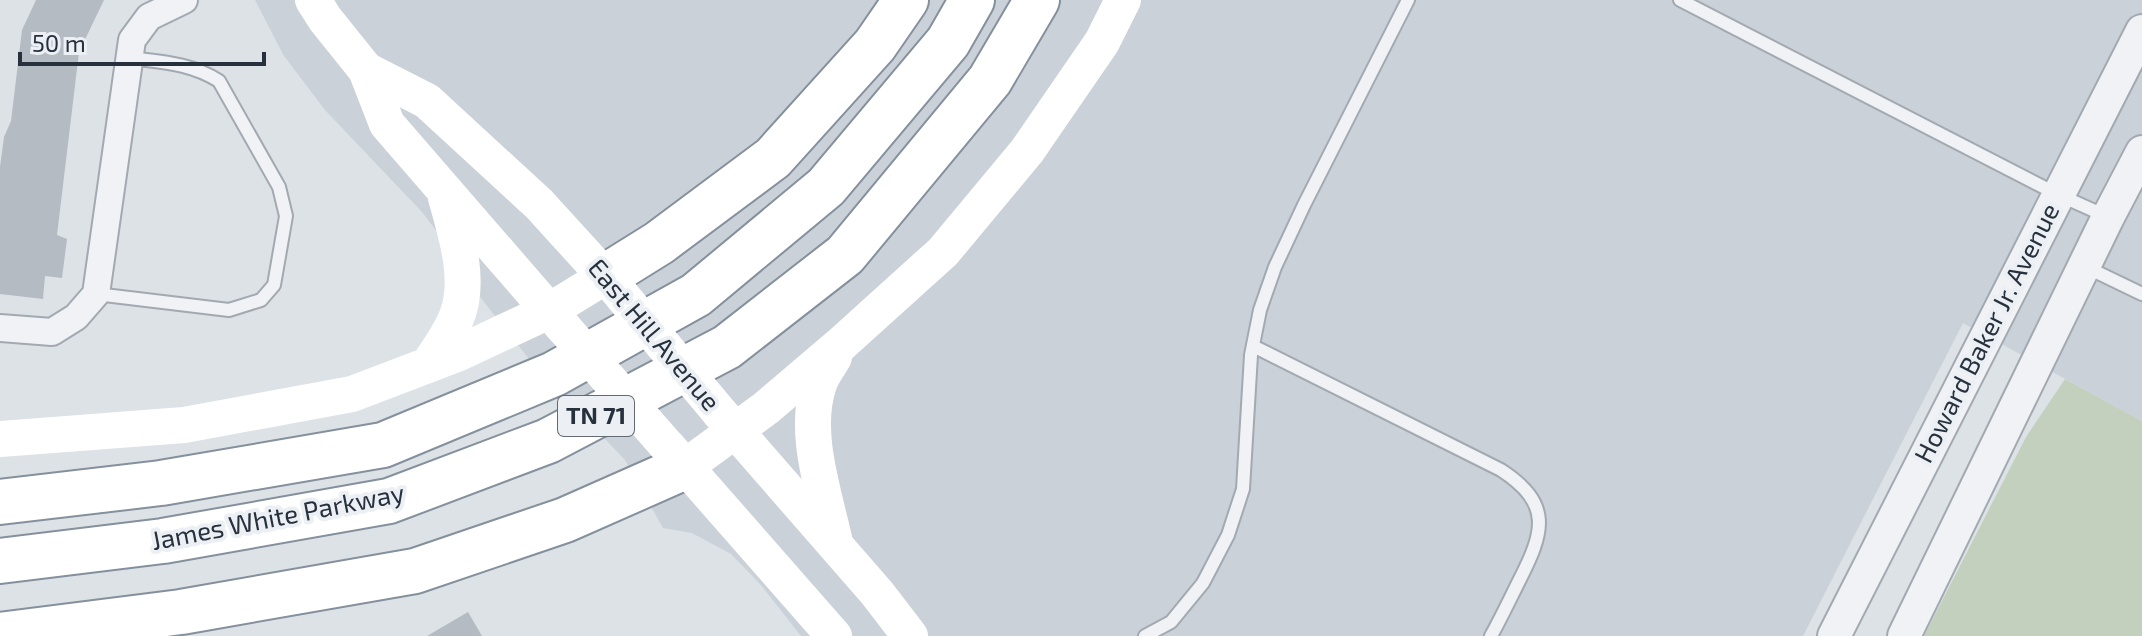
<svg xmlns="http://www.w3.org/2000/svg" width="2142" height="636" font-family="'Exo 2',sans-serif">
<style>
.built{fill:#cbd1d8}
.green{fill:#c4d0be}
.building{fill:#b4bbc3}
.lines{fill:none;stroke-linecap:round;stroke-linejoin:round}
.service-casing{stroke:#a3a9b1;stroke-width:16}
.minor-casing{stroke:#a3a9b1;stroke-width:30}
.tertiary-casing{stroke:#a3a9b1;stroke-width:36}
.motorway-casing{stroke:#85909d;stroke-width:48}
.service{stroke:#f0f2f5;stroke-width:12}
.minor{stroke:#f0f2f5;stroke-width:26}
.tertiary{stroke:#f0f2f5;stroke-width:32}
.secondary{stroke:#fff;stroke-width:36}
.motorway{stroke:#fff;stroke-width:44}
.secondary-bridge{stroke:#fff;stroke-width:36}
.labels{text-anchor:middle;stroke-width:8;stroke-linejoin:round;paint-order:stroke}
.shield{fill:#ecf0f4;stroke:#626a74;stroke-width:2}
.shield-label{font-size:24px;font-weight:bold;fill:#27313d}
.street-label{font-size:26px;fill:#27313d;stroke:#ecf0f4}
</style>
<rect width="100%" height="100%" fill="#dde2e7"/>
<!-- built -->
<polygon class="built" points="255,0 2142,0 2142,421 1963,323 1803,636 801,636 760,584 731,554 692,533 663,528 625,460 529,359 447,255 438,233 422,212 325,110 284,56"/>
<!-- green -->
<polygon class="green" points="2065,379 2142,421 2142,636 1924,636 2026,437"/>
<!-- building -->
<g class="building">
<polygon points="36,0 104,0 79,52 57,235 67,239 62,278 45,276 43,299 0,294 0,167 4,137 11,121 22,30"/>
<polygon points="468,612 482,636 427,636"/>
</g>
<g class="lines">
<defs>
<g id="service">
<polyline points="1680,0 2057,194 2108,217"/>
<polyline points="2084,266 2142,294"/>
<path d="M96,294L229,310L261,300L274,285L286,216L279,187L219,81C191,63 161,62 129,58"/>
<path d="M1253,346L1501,470C1553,504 1544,532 1519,581C1510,599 1501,618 1491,636"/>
<polyline points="1145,636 1171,622 1203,583 1228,535 1243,489 1251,355 1260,310 1275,267 1304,205 1408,0"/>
</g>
<polyline id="minor" points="0,328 52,332 76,317 96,294 132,40 149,17 184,0"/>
<g id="tertiary">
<polyline points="1834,636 2142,31"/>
<polyline points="1904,636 2108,217 2142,152"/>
</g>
<g id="motorway">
<polyline points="606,276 659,243 773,158 875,45 906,0"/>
<polyline points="0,502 161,483 383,445 554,374 696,295 826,187 948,42 972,0"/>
<polyline points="0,561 163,541 389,501 548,441 727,347 845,255 990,80 1037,0"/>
<polyline points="0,635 181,612 415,571 565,520 685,467"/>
</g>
</defs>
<!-- service casing -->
<use href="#service" class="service-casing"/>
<!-- minor casing -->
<use href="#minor" class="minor-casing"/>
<!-- tertiary casing -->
<use href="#tertiary" class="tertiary-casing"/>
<!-- motorway casing -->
<use href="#motorway" class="motorway-casing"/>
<!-- service -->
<use href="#service" class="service"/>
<!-- minor -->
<use href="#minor" class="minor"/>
<!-- tertiary -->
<use href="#tertiary" class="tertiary"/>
<!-- secondary -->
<g class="secondary">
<polyline points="313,0 325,19 366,70 387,124 563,327"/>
<polyline points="366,70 427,101 539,204 621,294"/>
<path d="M834,357C829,366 822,375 819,384C802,433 825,495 835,543"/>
<path d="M428,365C439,349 450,334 457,316C471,280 456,233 446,198"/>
<polyline points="720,413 877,593 910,636"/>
<polyline points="0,439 184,425 352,394 457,354 549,311 606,276"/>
<polyline points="669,448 834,636"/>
<polyline points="685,467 766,408 840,345 943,252 1027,151 1102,42 1123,0"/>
</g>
<!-- motorway -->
<use href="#motorway" class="motorway"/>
<!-- secondary-bridge -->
<g class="secondary-bridge">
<polyline points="623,297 720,413"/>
<polyline points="564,328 666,445"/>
</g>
</g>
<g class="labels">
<!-- shield labels -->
<rect class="shield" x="558" y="396" width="76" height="40" rx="6"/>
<g class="shield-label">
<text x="596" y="424">TN 71</text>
</g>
<!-- street labels -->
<g class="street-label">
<text transform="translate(1987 333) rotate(-63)" y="9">Howard Baker Jr. Avenue</text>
<text transform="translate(654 335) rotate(50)" y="9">East Hill Avenue</text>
<text transform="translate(278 517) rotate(-11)" y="9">James White Parkway</text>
</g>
</g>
<!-- scale -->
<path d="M20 52v12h244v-12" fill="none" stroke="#27313d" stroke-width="4"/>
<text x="32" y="52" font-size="24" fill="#27313d" stroke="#ecf0f4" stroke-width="6" paint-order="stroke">50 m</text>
</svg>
